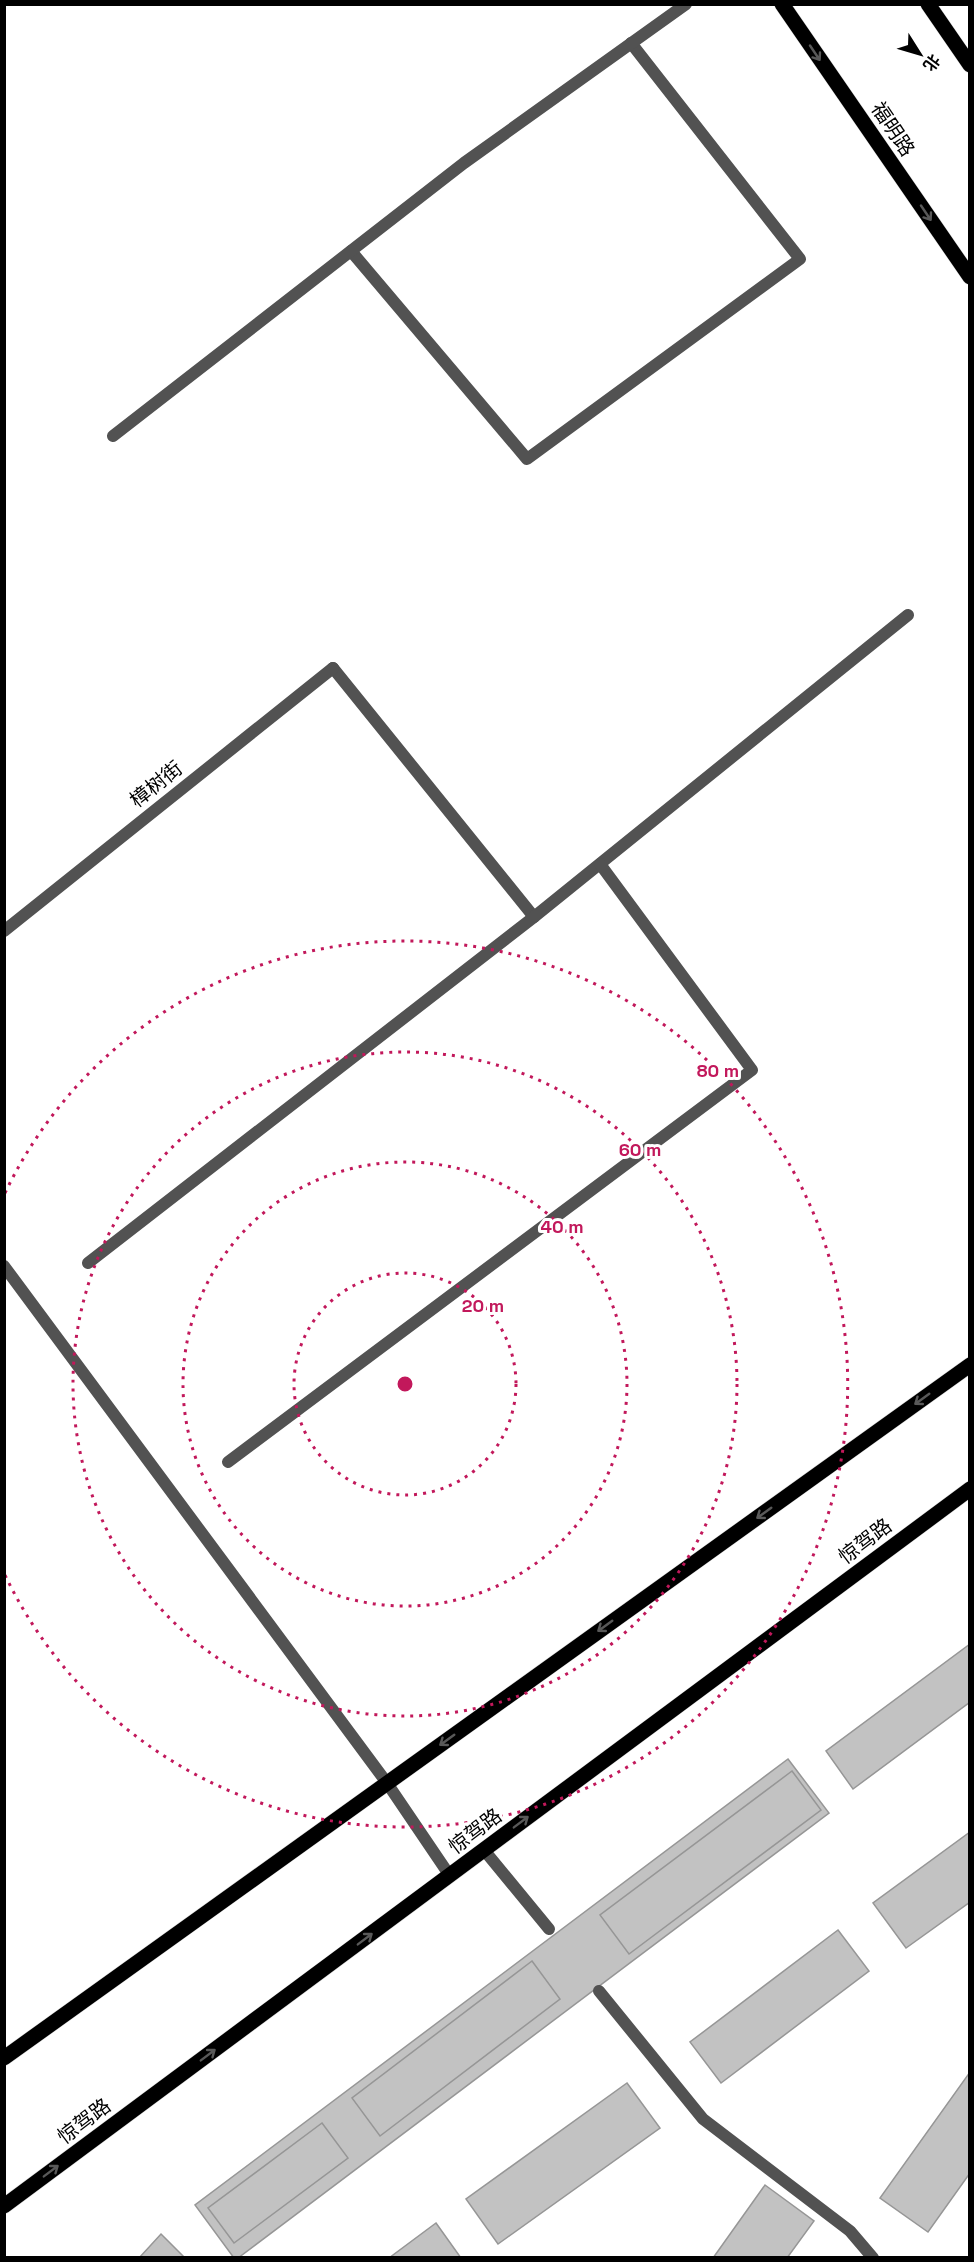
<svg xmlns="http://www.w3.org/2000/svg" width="974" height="2262" font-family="'Space Grotesk','Noto Sans SC',sans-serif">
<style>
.building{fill:#c2c2c2;stroke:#969696;stroke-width:1.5}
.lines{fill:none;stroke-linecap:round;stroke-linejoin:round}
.primary-casing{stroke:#dbdbdb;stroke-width:16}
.service{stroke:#525252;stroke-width:12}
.tertiary{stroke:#525252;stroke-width:12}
.primary{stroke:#000;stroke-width:15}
.oneway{stroke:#595959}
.ring{fill:none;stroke:#c2185b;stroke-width:3;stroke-dasharray:3 6}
.labels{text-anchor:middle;stroke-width:6;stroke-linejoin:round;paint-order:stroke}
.street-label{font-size:20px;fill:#000;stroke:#fff}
.centre{fill:#c2185b;stroke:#fff;stroke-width:3}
.ring-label{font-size:18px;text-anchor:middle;font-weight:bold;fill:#c2185b;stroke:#fff;stroke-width:6;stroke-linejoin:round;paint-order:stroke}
</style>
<rect width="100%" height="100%" fill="#fff"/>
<!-- building -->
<g class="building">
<polygon points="970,1644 970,1702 853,1789 826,1751"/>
<polygon points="788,1759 829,1813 238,2258 234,2258 195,2205"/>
<polygon points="792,1771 821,1810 629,1954 600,1915"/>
<polygon points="970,1832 970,1902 906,1948 873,1903"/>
<polygon points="838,1930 869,1971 721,2083 690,2042"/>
<polygon points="532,1961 560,1999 380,2136 352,2098"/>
<polygon points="970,2072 970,2173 928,2232 880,2198"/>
<polygon points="627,2083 660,2128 498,2244 466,2199"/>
<polygon points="322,2123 348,2158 234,2243 208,2208"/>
<polygon points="765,2185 814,2221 787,2258 713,2258"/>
<polygon points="436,2223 461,2258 389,2258"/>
<polygon points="161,2234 185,2258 139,2258"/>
</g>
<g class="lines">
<defs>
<g id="primary">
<polyline points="782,4 970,277"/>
<polyline points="928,4 970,65"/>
<polyline points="4,2058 970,1365"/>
<polyline points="4,2206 970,1489"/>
</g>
</defs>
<!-- primary casing -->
<use href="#primary" class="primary-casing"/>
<!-- service -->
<g class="service">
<polyline points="351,251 527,459 800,259 631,43"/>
<polyline points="113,436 464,163 686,4"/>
<polyline points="333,668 534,917"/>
<polyline points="88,1263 534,917 908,615"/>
<polyline points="4,1266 387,1783 450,1876"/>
<polyline points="228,1462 752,1070 600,864"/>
<polyline points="484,1850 549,1929"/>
<polyline points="599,1991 703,2119 850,2231 873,2258"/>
</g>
<!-- tertiary -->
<polyline class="tertiary" points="4,931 333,668"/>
<!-- primary -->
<use href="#primary" class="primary"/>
</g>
<!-- one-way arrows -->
<defs><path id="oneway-shaft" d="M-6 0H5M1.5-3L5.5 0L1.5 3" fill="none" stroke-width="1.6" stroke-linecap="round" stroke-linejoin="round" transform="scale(1.5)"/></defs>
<g class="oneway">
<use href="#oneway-shaft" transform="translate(815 53) rotate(56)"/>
<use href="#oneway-shaft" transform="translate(926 213) rotate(56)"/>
<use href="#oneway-shaft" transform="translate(922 1399) rotate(144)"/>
<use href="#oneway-shaft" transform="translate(764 1513) rotate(144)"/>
<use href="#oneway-shaft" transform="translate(605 1626) rotate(144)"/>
<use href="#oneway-shaft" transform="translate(447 1740) rotate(144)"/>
<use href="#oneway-shaft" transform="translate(521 1822) rotate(-37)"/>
<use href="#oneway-shaft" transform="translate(365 1939) rotate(-37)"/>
<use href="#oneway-shaft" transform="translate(208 2055) rotate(-37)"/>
<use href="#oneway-shaft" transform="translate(51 2171) rotate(-37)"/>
</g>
<!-- distance rings -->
<g class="ring">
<circle cx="405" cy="1384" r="111"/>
<circle cx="405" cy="1384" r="222"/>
<circle cx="405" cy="1384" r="332"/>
<path d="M5 1193A443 443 0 1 1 5 1575"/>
</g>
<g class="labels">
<!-- street labels -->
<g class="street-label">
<text transform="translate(893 129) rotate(56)" y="7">福明路</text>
<text transform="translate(156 784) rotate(-39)" y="7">樟树街</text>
<text transform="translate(865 1541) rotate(-37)" y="7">惊驾路</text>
<text transform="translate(475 1831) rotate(-37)" y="7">惊驾路</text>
<text transform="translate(84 2121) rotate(-37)" y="7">惊驾路</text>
</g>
</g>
<circle cx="405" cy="1384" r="9" class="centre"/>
<g class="ring-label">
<text x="718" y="1077">80 m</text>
<text x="640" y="1156">60 m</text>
<text x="562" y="1233">40 m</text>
<text x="483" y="1312">20 m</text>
</g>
<!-- border -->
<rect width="974" height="2262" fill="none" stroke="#000000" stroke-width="12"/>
<!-- north arrow -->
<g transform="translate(920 54) rotate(127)" stroke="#ffffff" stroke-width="4.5" paint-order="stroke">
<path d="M0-4.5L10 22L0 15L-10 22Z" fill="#000000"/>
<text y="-9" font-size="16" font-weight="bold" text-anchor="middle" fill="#000000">北</text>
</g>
</svg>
